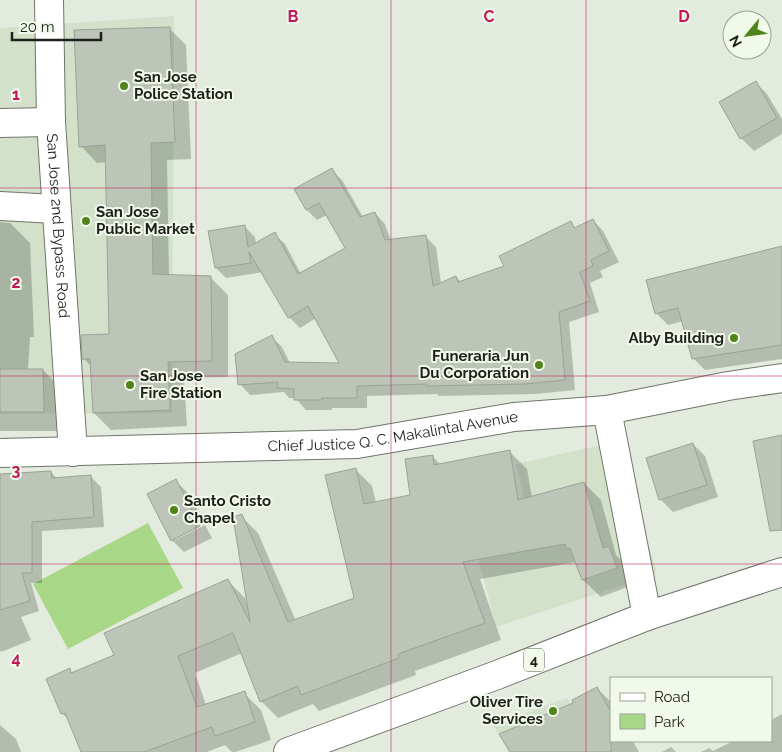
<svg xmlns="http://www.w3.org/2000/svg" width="782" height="752" font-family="Raleway,sans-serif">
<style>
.built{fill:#d3e1cb}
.green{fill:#a8d787}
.shadow{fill:#0003}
.building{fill:#bcc5b7;stroke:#9aa395}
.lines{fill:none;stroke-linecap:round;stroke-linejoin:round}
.minor-casing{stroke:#6e7669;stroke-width:30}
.major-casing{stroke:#6e7669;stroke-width:30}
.highway-casing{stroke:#6e7669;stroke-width:30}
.minor{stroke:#fff;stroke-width:28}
.major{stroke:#fff;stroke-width:28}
.highway{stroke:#fff;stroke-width:28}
.grid{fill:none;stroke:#c2185b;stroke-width:1;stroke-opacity:0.55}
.poi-dot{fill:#50841b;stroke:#f0f9ea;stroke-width:2}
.labels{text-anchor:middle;stroke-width:4;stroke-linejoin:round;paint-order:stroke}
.shield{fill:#f0f9ea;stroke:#5c6159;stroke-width:1}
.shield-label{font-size:14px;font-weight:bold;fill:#1d201b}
.poi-label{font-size:15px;font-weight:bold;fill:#1d201b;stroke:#f0f9ea;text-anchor:start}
.street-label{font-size:15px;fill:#1d201b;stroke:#f0f9ea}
.grid-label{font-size:16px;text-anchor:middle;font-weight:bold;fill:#c2185b;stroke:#f0f9ea;stroke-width:4;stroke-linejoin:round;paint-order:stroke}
</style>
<rect width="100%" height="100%" fill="#e2ebdd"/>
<!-- built -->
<g class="built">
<polygon points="174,16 172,413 0,414 0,28"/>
<polygon points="619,441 657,574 496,627 470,525 527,514 516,464"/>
<polygon points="567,698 600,752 509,752 493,725"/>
</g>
<!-- green -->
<polygon class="green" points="148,523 183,588 68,649 33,584"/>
<!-- shadow -->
<g class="shadow">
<polygon points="169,28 186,45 191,159 167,160 169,276 211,278 228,295 228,377 184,378 187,426 111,430 94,413 92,367 84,359 110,335 107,162 97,163 81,146"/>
<polygon points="755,82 767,94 782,119 782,134 754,151 742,139 721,102"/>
<polygon points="331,170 342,180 363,217 375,213 385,224 391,241 426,237 436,247 441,283 456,277 461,282 506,266 571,223 576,228 593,220 603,231 619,262 600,271 603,277 590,283 599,312 569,322 575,390 536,394 439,396 437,394 367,396 367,408 332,408 332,410 306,410 295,398 289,398 284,392 250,395 240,384 272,337 282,347 290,363 341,364 316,318 300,328 289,317 263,272 226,278 216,268 210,232 244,226 255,237 256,244 274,234 285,244 301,274 347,249 327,215 317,220 307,210"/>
<polygon points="0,222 10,223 30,243 34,337 30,337 28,370 43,370 63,390 63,431 0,431"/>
<polygon points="782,246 782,359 705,370 693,358 683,321 668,325 656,313"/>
<polygon points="693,444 705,456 718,497 673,512 660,499"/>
<polygon points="510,452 527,469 532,498 584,483 601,500 616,555 626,564 633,585 601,597 583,580 577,562 480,579 501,640 415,671 416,675 319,711 313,704 278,718 261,701 242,653 195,673 206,705 244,693 261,710 271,740 235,752 232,752 225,745 207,752 83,752 69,720 62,713 69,670 73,674 116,656 228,581 245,598 248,604 241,516 258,533 296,621 355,599 355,469 372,486 376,503 412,496 432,456 441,465"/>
<polygon points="51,472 57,479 91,477 101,487 104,527 42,531 42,583 31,583 39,611 21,617 31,640 1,652 0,650 0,475"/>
<polygon points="176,481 188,493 204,523 175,538 175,540 205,525 212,538 184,552 172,540"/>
<polygon points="597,688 611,702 611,741 633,741 639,752 512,752"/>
<polygon points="782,714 782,752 701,752 709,748 713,751 733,741 771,741 771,720"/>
<polygon points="0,725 16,739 21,752 0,752"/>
<polygon points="671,747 676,752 662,752"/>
</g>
<!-- building -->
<g class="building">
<polygon points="170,27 175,142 151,143 153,274 211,276 212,361 168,362 170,410 93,413 90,359 82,359 81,335 109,334 105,145 79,147 74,30"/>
<polygon points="756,81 777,118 740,139 719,102"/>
<polygon points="332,168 360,217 375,212 385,240 426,235 433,286 456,276 458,282 504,266 499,256 571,221 574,228 593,219 609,251 591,260 593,266 580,272 590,301 559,312 565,380 525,384 427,386 427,384 357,386 357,398 322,398 322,400 294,400 294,389 277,388 278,382 238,385 235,354 272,335 285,362 339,363 308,306 288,318 249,252 251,263 215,268 208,231 245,225 248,247 275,232 298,274 345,248 319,203 306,210 294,189"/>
<polygon points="782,246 782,345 692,359 678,308 655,314 646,280"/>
<polygon points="0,369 43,369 44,412 0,412"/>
<polygon points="782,435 782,530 770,531 753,441"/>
<polygon points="693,443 707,485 659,500 646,458"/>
<polygon points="510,450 518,500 584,482 603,548 609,546 617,568 582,580 570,548 567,549 565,544 463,562 485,623 398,654 399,658 301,695 298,686 260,702 233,633 178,656 197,707 245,691 255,722 215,736 212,727 144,752 81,752 65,713 61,714 46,679 70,668 71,673 114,655 104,633 228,579 250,622 233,517 242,514 288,622 354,598 325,475 356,468 364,504 410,495 405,459 433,455 434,465"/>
<polygon points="51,471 52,478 91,475 94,517 32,522 32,573 22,573 30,601 0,610 0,474"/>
<polygon points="176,479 200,526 171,541 147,494"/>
<polygon points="597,687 611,712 611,752 510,752 499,734 573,703 572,700"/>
</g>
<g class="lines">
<defs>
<g id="minor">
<path id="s1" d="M49,0L51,122L73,452"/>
<polyline points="0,123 51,122"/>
<polyline points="0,206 56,209"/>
<polyline points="607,410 647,616"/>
</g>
<g id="major">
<path id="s2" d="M0,453L357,444L514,417L607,410L728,386L782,378"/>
</g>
<polyline id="highway" points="288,752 497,675 647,616 782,572"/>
</defs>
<!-- minor casing -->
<use href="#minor" class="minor-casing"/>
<!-- major casing -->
<use href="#major" class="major-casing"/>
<!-- highway casing -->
<use href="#highway" class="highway-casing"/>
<!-- minor -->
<use href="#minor" class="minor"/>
<!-- major -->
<use href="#major" class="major"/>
<!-- highway -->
<use href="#highway" class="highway"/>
</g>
<!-- grid -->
<path class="grid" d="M196,0V752M391,0V752M586,0V752M0,188H782M0,376H782M0,564H782"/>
<!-- markers -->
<g class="poi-dot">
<circle cx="124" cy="86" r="5"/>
<circle cx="86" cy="221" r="5"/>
<circle cx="734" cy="338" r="5"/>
<circle cx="539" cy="365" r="5"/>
<circle cx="130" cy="385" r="5"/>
<circle cx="174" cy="510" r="5"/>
<circle cx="553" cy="711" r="5"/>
</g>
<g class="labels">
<!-- shield labels -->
<rect class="shield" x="524" y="648.5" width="20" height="23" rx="4"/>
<g class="shield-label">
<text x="534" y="665">4</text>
</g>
<!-- poi labels -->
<g class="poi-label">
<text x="134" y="82">San Jose<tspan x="134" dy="17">Police Station</tspan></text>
<text x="96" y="217">San Jose<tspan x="96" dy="17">Public Market</tspan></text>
<text x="724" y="343" text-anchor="end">Alby Building</text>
<text x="529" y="361" text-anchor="end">Funeraria Jun<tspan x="529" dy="17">Du Corporation</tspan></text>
<text x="140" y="381">San Jose<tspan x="140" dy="17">Fire Station</tspan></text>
<text x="184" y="506">Santo Cristo<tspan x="184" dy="17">Chapel</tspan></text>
<text x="543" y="707" text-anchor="end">Oliver Tire<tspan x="543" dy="17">Services</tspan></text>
</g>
<!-- street labels -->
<g class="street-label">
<text dy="5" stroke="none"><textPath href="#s1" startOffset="226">San Jose 2nd Bypass Road</textPath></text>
<text dy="5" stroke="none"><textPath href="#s2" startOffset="394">Chief Justice Q. C. Makalintal Avenue</textPath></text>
</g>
</g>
<g class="grid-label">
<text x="293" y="22">B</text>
<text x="489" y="22">C</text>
<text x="684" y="22">D</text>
<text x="16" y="100">1</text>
<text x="16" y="288">2</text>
<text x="16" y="476">3</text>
<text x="16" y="664">4</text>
</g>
<!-- legend -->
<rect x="610" y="677" width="162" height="65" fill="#f0f9ea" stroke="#9ca297"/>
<rect x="620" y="693" width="25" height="8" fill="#ffffff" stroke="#9ca297"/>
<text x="654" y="702" font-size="15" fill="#1d201b">Road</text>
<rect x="620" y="714" width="25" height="15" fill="#a8d787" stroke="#9ca297"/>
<text x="654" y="727" font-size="15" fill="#1d201b">Park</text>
<!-- north arrow -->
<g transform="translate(747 35) rotate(241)"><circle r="24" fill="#f0f9ea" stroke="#9ca297"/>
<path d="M0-4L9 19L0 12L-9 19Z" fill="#50841b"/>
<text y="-8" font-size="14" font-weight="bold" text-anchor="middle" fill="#1d201b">N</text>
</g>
<!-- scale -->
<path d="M12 32v8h89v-8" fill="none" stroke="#1d201b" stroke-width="2.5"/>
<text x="20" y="32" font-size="15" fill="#1d201b" stroke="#f0f9ea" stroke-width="4" paint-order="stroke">20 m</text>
</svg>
